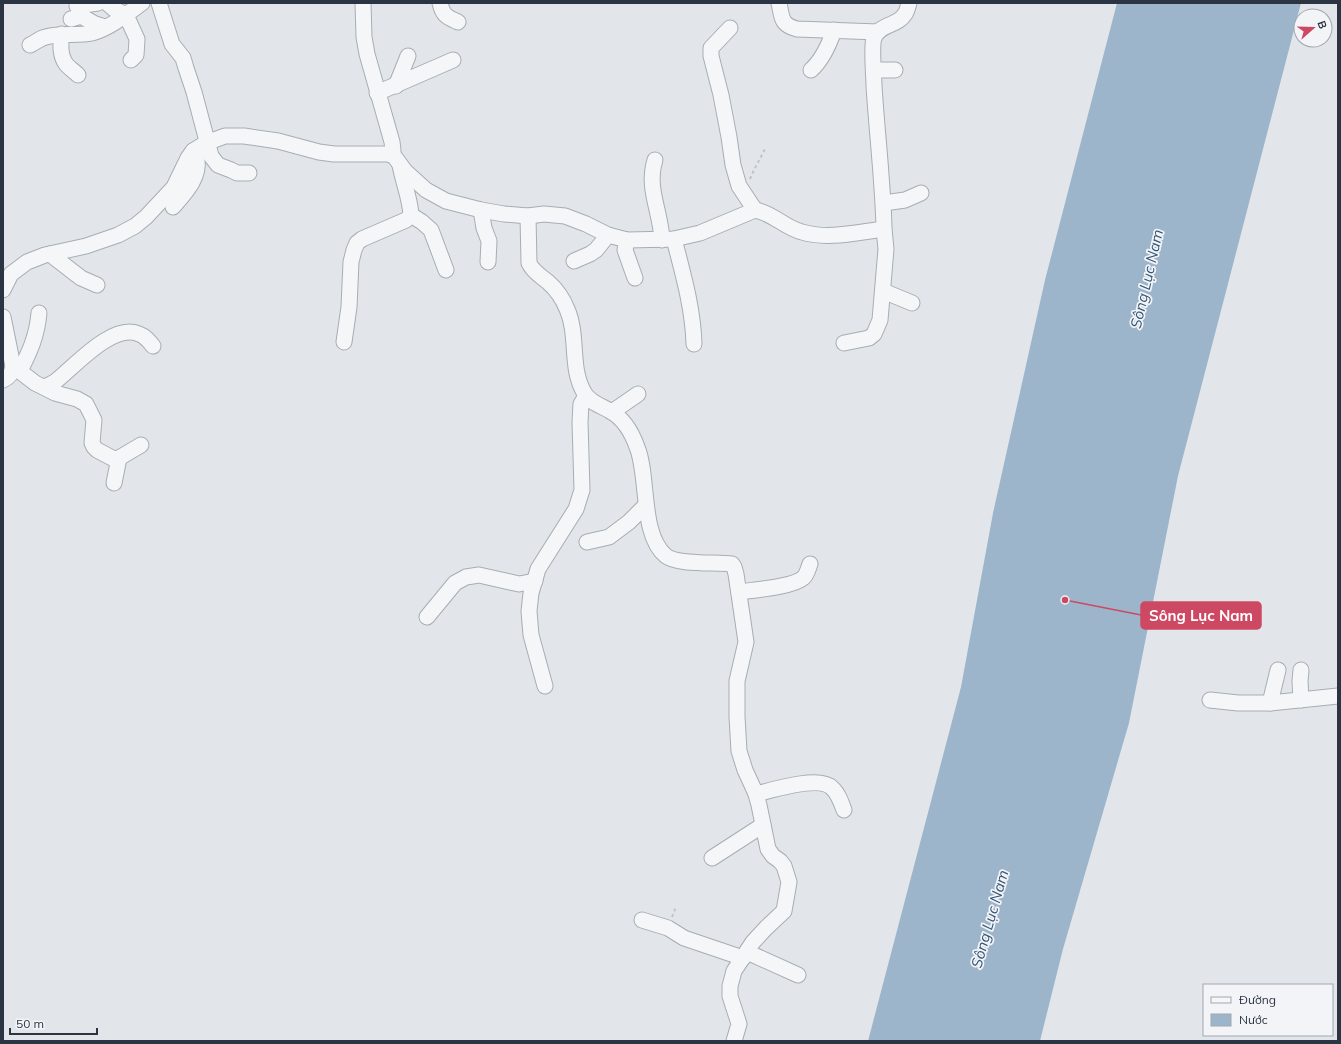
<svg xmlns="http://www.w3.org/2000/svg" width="1341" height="1044" font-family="Mulish,sans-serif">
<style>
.water{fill:#9db5ca}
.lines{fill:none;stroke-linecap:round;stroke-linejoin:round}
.minor-casing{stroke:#a7adb4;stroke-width:17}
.path{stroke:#c0c4c9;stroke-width:2;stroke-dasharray:3 3;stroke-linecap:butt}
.minor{stroke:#f5f6f8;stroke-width:15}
.labels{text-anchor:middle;stroke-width:3.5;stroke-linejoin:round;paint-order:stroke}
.water-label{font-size:15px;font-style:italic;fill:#345576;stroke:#f2f4f7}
.leader{fill:none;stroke:#cd4963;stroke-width:1.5}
.callout-dot{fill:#cd4963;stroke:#f2f4f7;stroke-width:1.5}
.callout{fill:#cd4963;stroke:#cd4963;stroke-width:1.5}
.callout-label{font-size:15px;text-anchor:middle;font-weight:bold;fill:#fff}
</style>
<rect width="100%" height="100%" fill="#e2e6ea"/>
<!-- water -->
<polygon class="water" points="1117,3 1301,3 1178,476 1129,723 1063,949 1040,1041 868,1041 961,687 993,513 1045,280"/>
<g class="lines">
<defs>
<g id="minor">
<polyline points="107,3 114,9 126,15 137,39 136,55 131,60"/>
<polyline points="159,3 172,44 183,58 186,68 194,92 211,156 218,165 231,170 237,173 249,173"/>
<polyline points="363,3 364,37 367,54 392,142 393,150 391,155"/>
<path d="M440,3C443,16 447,17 458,22"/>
<path d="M779,3C782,18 781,25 797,29L878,32"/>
<polyline points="77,6 98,3"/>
<polyline points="71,19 81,16 95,24 105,27"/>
<polyline points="730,28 711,48 711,56 721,95 729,137 733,165 739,186 755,210"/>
<path d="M62,34C60,43 60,56 66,64C69,68 74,71 78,75"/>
<path d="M30,45C35,43 40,38 46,37C61,33 77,36 92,33C110,28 127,14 142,3"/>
<path d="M811,70C822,60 829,45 834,30"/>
<polyline points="874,70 895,70"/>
<polyline points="396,86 408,56"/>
<polyline points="377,93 453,60"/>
<path d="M655,160C646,188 661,212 662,240"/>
<polyline points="884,203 905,200 921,193"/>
<path d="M173,207C184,194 200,178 197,160C197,157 195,154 193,151"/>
<polyline points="481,210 484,228 489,241 488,262"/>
<polyline points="411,215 422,222 431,230 446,270"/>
<path d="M528,216L529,263C533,272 541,276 548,282C556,289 563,299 567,309C579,336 569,369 585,394C591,403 602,406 610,411C623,418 632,433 637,447C649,476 640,535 666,556C677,565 716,562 732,564L734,567L736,574L746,642L737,681V717L739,751L745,770L756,794L759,805L768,849L773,856L780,861L784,866L789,882L784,911L766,928L753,942L734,971L730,986V996L739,1024L734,1041"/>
<path d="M674,239C683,274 693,308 694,344"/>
<polyline points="627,240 625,250 635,278"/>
<polyline points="50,254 81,278 97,285"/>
<polyline points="574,261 590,254 596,250 608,235"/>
<path d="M3,290L11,274L27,262L45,255L86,246L118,235L135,226L146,217L174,187L188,158L193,151L206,143L225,136H244L278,141L319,152L334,154H391L394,156L405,171L426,190L446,201L481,210L504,214L528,216L544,214L565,216L586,224L608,235L627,240L674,239L700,233L755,210C773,213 785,228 802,232C828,240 858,232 884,229C883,182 877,134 874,86C874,76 871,46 874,38C879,24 898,26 905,14C907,11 908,7 909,3"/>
<polyline points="883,291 912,303"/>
<path d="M3,317L13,366C12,373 10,377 3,380"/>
<path d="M344,342L349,307L351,262L354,250L357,243L362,239L406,220L411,215C410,198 403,182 400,165"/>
<polyline points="844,343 869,338 874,334 880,320 886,249 884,229"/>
<polyline points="13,366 35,383 55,393 77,399 86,404 94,420 92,443 94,447 97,450 114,459 119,458 141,445"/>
<path d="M20,371C30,351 37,336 39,313"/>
<path d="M45,387C48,385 52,384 56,381C74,367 113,322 139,334C145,336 149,341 153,346"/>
<polyline points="612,412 638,394"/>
<polyline points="114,483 119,458"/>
<polyline points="587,542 609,537 629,522 646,505"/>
<path d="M739,592C753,590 793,587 803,578C807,575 808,569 810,564"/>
<polyline points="427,617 455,583 466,577 479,575 519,584 535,581"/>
<polyline points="545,686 531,635 529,611 531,593 538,569 576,509 582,490 580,422 581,404 586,396"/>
<polyline points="1210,700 1238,703 1270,703 1338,696"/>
<polyline points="1301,700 1300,681 1301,670"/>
<polyline points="1270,703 1278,670"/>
<path d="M756,794C772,790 820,775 832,788C838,793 841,802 844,810"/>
<polyline points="712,858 763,825"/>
<polyline points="642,920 668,928 684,938 743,958"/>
<polyline points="747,952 798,975"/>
</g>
</defs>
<!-- minor casing -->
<use href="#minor" class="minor-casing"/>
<!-- path -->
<g class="path">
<polyline points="750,179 754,170 765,149"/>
<polyline points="672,917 676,907"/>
</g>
<!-- minor -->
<use href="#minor" class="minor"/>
</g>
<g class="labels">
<!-- water labels -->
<g class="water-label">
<text transform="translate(1147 279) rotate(-77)" y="5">Sông Lục Nam</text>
<text transform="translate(990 919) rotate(-74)" y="5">Sông Lục Nam</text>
</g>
</g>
<!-- callouts -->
<path class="leader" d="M1065 600L1141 615"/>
<circle class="callout-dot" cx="1065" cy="600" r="4"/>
<rect class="callout" x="1141" y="602" width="120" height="27" rx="4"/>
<g class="callout-label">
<text x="1201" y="621">Sông Lục Nam</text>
</g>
<!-- border -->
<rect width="1341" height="1044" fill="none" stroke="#2a3442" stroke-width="8"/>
<!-- legend -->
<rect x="1203" y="984" width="130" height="52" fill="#f2f4f7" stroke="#a2a7af"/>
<rect x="1211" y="997" width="20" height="6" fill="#f5f6f8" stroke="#a2a7af"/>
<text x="1239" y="1004" font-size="12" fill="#2a3442">Đường</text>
<rect x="1211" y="1014" width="20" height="12" fill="#9db5ca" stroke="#a2a7af"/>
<text x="1239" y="1024" font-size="12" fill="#2a3442">Nước</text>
<!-- north arrow -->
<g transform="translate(1313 28) rotate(70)"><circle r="19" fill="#f2f4f7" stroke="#a2a7af"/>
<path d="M0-3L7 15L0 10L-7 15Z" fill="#cd4963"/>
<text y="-6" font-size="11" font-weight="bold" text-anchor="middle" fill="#2a3442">B</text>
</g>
<!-- scale -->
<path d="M10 1028v6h87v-6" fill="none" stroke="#2a3442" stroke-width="2"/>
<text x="16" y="1028" font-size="12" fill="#2a3442" stroke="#f2f4f7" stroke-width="3" paint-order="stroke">50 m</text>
</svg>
